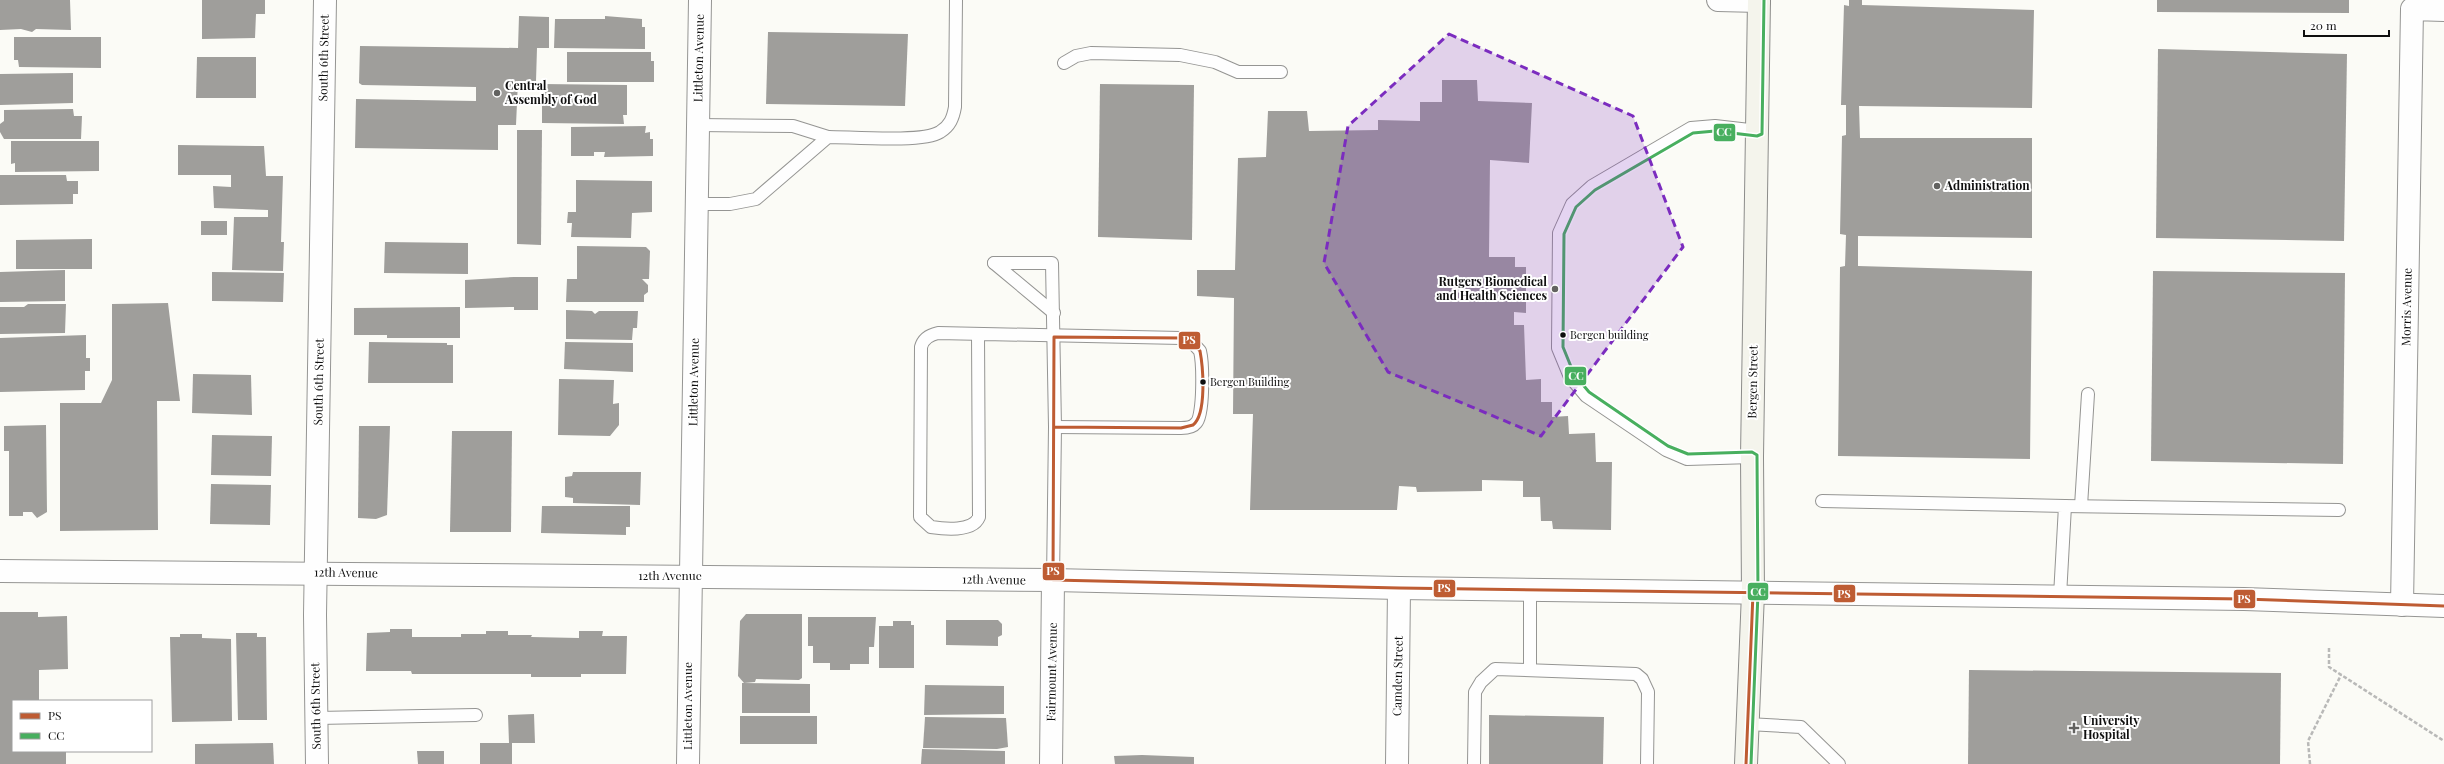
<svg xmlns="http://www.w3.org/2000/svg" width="2444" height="764" font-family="'Playfair Display',serif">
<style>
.building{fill:#9f9e9b}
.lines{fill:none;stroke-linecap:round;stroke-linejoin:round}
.service-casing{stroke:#959593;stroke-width:14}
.minor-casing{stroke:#959593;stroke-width:24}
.tertiary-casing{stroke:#959593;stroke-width:24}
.secondary-casing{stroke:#8c8c8a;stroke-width:24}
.path{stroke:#b9b9b8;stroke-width:2.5;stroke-dasharray:4 2;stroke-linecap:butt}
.service{stroke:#fefefe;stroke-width:12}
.minor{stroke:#fefefe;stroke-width:22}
.tertiary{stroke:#fefefe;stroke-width:22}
.secondary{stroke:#f4f4ec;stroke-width:22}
.bus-1-casing{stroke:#fff;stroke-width:6}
.bus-2-casing{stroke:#fff;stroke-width:6}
.bus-1{stroke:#be5c33;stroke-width:3}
.bus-2{stroke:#48af5f;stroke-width:3}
.marked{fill:#7b2cbf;fill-opacity:0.2;stroke:#7b2cbf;stroke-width:3;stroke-dasharray:8 5;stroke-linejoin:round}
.poi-dot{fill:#626260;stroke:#fff;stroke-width:1.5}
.bus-dot{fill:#0f0f0f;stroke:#fff;stroke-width:1.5}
.labels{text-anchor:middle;stroke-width:4;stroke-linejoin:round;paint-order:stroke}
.bus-label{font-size:11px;fill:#0f0f0f;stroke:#fff;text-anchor:start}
.street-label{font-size:12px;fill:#0f0f0f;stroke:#fff}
.poi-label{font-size:12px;font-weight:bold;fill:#0f0f0f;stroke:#fff;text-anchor:start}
.line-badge{stroke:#fff;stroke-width:1.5}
.badge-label{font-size:11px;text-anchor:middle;font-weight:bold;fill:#fff}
</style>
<rect width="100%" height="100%" fill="#fbfbf6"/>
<!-- building -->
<g class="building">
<polygon points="0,0 70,0 71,30 36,29 32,32 21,29 0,30"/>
<polygon points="202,0 265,0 265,14 256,14 255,38 202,39"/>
<polygon points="1849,0 1862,0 1862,5 2034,10 2032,108 1859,106 1860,138 2032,138 2032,238 1858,236 1858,266 2032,271 2030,459 1838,456 1840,267 1845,266 1846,235 1840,234 1842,136 1846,135 1846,105 1841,105 1844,5 1849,6"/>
<polygon points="2157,0 2349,0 2349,13 2157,12"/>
<polygon points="519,16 549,17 549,48 537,48 536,81 518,81 516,125 498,125 498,150 355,148 356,99 476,101 476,87 362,85 359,83 360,46 518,48"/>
<polygon points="605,16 642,19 642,27 645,27 645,49 554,48 555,19 605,19"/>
<polygon points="768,32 908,34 905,106 766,104"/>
<polygon points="14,37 101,37 101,68 19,67 18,60 14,60"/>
<polygon points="2158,49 2347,54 2344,241 2156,238"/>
<polygon points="567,52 651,52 651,61 654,61 654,82 567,82"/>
<polygon points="197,57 256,57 256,98 196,98"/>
<polygon points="73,73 73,103 0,105 0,74"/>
<polygon points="1442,80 1477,80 1478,101 1532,103 1529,163 1490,160 1489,257 1515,257 1515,267 1526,267 1526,313 1514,312 1514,325 1524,325 1526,380 1541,379 1541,402 1552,402 1552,417 1568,416 1569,434 1595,433 1596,462 1612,462 1611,530 1553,529 1552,521 1541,521 1540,497 1523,497 1523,481 1482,480 1482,491 1417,492 1416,487 1399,486 1397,510 1250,510 1253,414 1233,414 1234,298 1197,296 1197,270 1235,270 1238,158 1266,157 1268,111 1307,111 1309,131 1378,130 1378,120 1420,121 1420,102 1442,102"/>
<polygon points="542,84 627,85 627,115 623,115 624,124 542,123"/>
<polygon points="1100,84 1194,85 1192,240 1098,237"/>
<polygon points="73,109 74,116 82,116 81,139 4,139 0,132 0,124 4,121 4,110"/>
<polygon points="646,126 645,133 650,132 650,139 653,139 653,156 604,157 605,152 594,152 594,156 571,156 571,127"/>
<polygon points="517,130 542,130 541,245 517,244"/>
<polygon points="11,141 99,141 99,171 15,172 15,163 11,164"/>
<polygon points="178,145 264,146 266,176 283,176 281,242 284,242 283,271 232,270 234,217 268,217 268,210 214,208 213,186 231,187 231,175 178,175"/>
<polygon points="0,175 66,175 67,181 78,181 78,194 73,194 73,204 0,205"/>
<polygon points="576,180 652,181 652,212 632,213 631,238 571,237 572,223 567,223 568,212 576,212"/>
<rect x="201" y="221" width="26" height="14"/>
<polygon points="92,239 92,269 16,269 16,240"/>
<polygon points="385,242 468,243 468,274 384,273"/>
<polygon points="577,246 646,247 650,251 649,279 642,279 648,285 648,292 644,295 644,302 566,302 567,279 577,279"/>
<polygon points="65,270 65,301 0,302 0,272"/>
<polygon points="2153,271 2345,273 2343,464 2151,461"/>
<polygon points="212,272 284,273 283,302 212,301"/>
<polygon points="514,277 538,277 538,310 514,310 514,307 465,308 465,280"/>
<polygon points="168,303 180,401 157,401 158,530 60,531 60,403 101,403 112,380 112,304"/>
<polygon points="28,304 66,304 65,333 0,334 0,307 24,307"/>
<polygon points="460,307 460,338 387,338 387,335 354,335 354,308"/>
<polygon points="566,310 592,311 595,314 599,311 638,311 637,328 633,328 632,340 566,339"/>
<polygon points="86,335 86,358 90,358 90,371 85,371 85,390 0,392 0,338"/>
<polygon points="369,342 447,343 447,345 453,345 453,383 368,383"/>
<polygon points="565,342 633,343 633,372 564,369"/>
<polygon points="193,374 251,375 252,415 192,413"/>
<polygon points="559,379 614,380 613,404 619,403 619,425 610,436 558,435"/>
<polygon points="46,425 47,512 37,518 32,512 23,512 23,516 9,516 9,451 4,451 4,426"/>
<polygon points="359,426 390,426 387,515 376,519 358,518"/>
<polygon points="452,431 512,431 511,532 450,532"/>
<polygon points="212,435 272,436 271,476 211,475"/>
<polygon points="573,472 641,472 640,505 573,503 573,498 565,497 565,477 572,476"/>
<polygon points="211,484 271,485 270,525 210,524"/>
<polygon points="542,506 630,506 630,527 626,527 626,535 541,533"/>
<polygon points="0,612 38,612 38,617 67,616 68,669 39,670 39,701 13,701 13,746 0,746"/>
<polygon points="746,614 802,614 802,678 799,680 756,679 755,682 744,683 738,676 740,621"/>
<polygon points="808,617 876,617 874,647 869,647 869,664 850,664 850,670 830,670 830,663 813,663 813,646 808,646"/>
<polygon points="946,620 998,620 1002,624 1002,635 998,637 998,646 946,645"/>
<polygon points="893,621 911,621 911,625 914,625 914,668 879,668 879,626 893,626"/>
<polygon points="390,629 412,629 412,637 461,637 461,634 486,634 486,631 508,631 508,635 532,635 531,637 579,638 579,631 603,631 602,636 627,636 626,674 581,674 581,677 531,677 531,674 412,674 411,671 366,671 367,633 390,632"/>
<polygon points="236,633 257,633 257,637 266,637 267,720 238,720"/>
<polygon points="180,634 202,634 202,638 231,639 232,721 172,722 170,637 180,637"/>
<polygon points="1969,670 2281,673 2280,764 1968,764"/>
<polygon points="742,683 810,684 810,713 742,713"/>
<polygon points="925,685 1004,686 1004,714 924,715"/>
<polygon points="534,714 535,743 512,743 512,764 480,764 480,743 509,743 508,715"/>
<polygon points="1489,715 1604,717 1603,764 1489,764"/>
<rect x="740" y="716" width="77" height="28"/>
<polygon points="925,717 1006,718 1008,747 997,749 923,748"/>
<polygon points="273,743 274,764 195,764 195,744"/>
<polygon points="0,746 13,746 13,751 66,751 66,764 0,764"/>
<polygon points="922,749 1005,751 1005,764 921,764"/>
<polygon points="417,751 444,751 444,764 418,764"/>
<polygon points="1142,755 1194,757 1194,764 1115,764 1114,756"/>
</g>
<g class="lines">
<defs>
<g id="service">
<polyline points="1064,63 1076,56 1091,53 1180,55 1215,62 1238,72 1281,72"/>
<polyline points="698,125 793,126 828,137"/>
<path d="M698,204H730L756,199L828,137C851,137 923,143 940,132C950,126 953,118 955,107L956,0"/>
<polyline points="994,263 1052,263 1055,427 1053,580"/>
<polyline points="994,263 1054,313"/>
<path d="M978,334L979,517C973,532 944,529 931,527L920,517L921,347C923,339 929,335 938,333L1181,338L1191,341L1200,351C1203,363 1204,416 1196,423C1193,427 1186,428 1181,428L1055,427"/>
<polyline points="1752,457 1687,459 1666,450 1586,396 1570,377 1558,348 1559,233 1572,204 1592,186 1691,128 1715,126 1758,131"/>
<polyline points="1822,501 2065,506 2060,596"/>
<polyline points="2063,506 2339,510"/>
<polyline points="2081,506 2088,394"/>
<polyline points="1530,669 1530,590"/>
<polyline points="317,718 476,715"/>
<polyline points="1748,724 1801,727 1839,764"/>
<polyline points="1474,764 1475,692 1481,682 1495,669 1636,674 1642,679 1648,692 1647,764"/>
</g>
<g id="minor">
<polyline points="1718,0 1759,1"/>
<polyline points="2402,605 2412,9 2444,10"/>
<polyline points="317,764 315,615 325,0"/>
<polyline points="688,764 700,0"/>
<polyline points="1051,764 1053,580"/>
<polyline points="1397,764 1399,588"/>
</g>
<polyline id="tertiary" points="0,571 1053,580 1399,588 2244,599 2444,606"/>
<polyline id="secondary" points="1746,764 1753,593 1752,457 1759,0"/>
</defs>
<!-- service casing -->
<use href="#service" class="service-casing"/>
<!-- minor casing -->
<use href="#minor" class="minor-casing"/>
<!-- tertiary casing -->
<use href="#tertiary" class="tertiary-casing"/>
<!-- secondary casing -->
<use href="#secondary" class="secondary-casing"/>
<!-- path -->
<g class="path">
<polyline points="2329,648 2329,667 2444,741"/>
<polyline points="2310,764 2308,741 2341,675"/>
</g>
<!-- service -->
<use href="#service" class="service"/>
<!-- minor -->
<use href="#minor" class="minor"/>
<!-- tertiary -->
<use href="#tertiary" class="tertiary"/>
<!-- secondary -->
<use href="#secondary" class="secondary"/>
<defs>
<g id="bus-1">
<path d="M1055,427L1181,428L1193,425C1207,414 1203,367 1200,351L1191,341L1181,338L1054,337L1053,580L1399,588L2244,599L2444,606"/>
<polyline points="1746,764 1753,593"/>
</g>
<polyline id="bus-2" points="1751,764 1758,593 1757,455 1752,452 1688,454 1668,446 1589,392 1574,374 1563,347 1564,234 1576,207 1595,190 1693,133 1715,131 1757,136 1762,134 1764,0"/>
</defs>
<!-- bus-1 casing -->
<use href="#bus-1" class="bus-1-casing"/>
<!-- bus-2 casing -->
<use href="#bus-2" class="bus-2-casing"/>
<!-- bus-1 -->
<use href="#bus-1" class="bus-1"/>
<!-- bus-2 -->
<use href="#bus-2" class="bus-2"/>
</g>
<!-- marked area -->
<path class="marked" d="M1449,34L1633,116L1683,247L1541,436L1388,372L1324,263L1348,126Z"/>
<!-- markers -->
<g class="poi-dot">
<circle cx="497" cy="93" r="4"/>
<circle cx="1937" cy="186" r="4"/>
<circle cx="1555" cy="289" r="4"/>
<path d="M2072 722h4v4h4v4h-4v4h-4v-4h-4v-4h4z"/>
</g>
<g class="bus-dot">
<circle cx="1563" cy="335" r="3.5"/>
<circle cx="1203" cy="382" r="3.5"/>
</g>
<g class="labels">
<!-- bus labels -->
<g class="bus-label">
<text x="1570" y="339">Bergen building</text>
<text x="1210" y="386">Bergen Building</text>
</g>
<!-- street labels -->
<g class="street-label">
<text transform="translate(324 58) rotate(-89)" y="4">South 6th Street</text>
<text transform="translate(699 58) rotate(-89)" y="4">Littleton Avenue</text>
<text transform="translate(2407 307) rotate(-89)" y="4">Morris Avenue</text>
<text transform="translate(319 382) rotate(-89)" y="4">South 6th Street</text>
<text transform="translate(694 382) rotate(-89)" y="4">Littleton Avenue</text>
<text transform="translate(1753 382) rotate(-89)" y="4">Bergen Street</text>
<text transform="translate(346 573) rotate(1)" y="4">12th Avenue</text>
<text x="670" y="580">12th Avenue</text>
<text transform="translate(994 580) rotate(1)" y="4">12th Avenue</text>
<text transform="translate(1052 672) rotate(-89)" y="4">Fairmount Avenue</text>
<text transform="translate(1398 676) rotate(-89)" y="4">Camden Street</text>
<text transform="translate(316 706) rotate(-91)" y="4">South 6th Street</text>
<text transform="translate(688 706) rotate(-90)" y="4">Littleton Avenue</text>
</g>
<!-- poi labels -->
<g class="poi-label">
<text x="505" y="90">Central<tspan x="505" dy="14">Assembly of God</tspan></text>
<text x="1945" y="190">Administration</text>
<text x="1547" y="286" text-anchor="end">Rutgers Biomedical<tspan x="1547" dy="14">and Health Sciences</tspan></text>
<text x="2083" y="725">University<tspan x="2083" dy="14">Hospital</tspan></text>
</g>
</g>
<g class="line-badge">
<rect x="1713" y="123" width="23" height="19" rx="4" fill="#48af5f"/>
<rect x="1178" y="331" width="23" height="19" rx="4" fill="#be5c33"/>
<rect x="1564" y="366" width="23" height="20" rx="4" fill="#48af5f"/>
<rect x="1042" y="562" width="23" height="19" rx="4" fill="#be5c33"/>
<rect x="1433" y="579" width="23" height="19" rx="4" fill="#be5c33"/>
<rect x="1747" y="582" width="22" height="19" rx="4" fill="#48af5f"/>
<rect x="1833" y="584" width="23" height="19" rx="4" fill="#be5c33"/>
<rect x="2233" y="589" width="23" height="20" rx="4" fill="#be5c33"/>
</g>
<g class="badge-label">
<text x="1724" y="136">CC</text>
<text x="1189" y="344">PS</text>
<text x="1576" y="380">CC</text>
<text x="1053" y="575">PS</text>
<text x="1444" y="592">PS</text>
<text x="1758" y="596">CC</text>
<text x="1844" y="598">PS</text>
<text x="2244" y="603">PS</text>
</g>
<!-- legend -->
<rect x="12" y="700" width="140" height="52" fill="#ffffff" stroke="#9f9f9f"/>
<rect x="20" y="713" width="20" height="6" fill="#be5c33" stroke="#9f9f9f"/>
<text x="48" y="720" font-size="12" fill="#0f0f0f">PS</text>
<rect x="20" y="733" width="20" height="6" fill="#48af5f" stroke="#9f9f9f"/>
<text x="48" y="740" font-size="12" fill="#0f0f0f">CC</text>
<!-- scale -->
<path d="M2304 30v6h85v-6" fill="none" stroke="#0f0f0f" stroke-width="2"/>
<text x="2310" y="30" font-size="12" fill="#0f0f0f" stroke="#ffffff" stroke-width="3" paint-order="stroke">20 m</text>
</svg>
